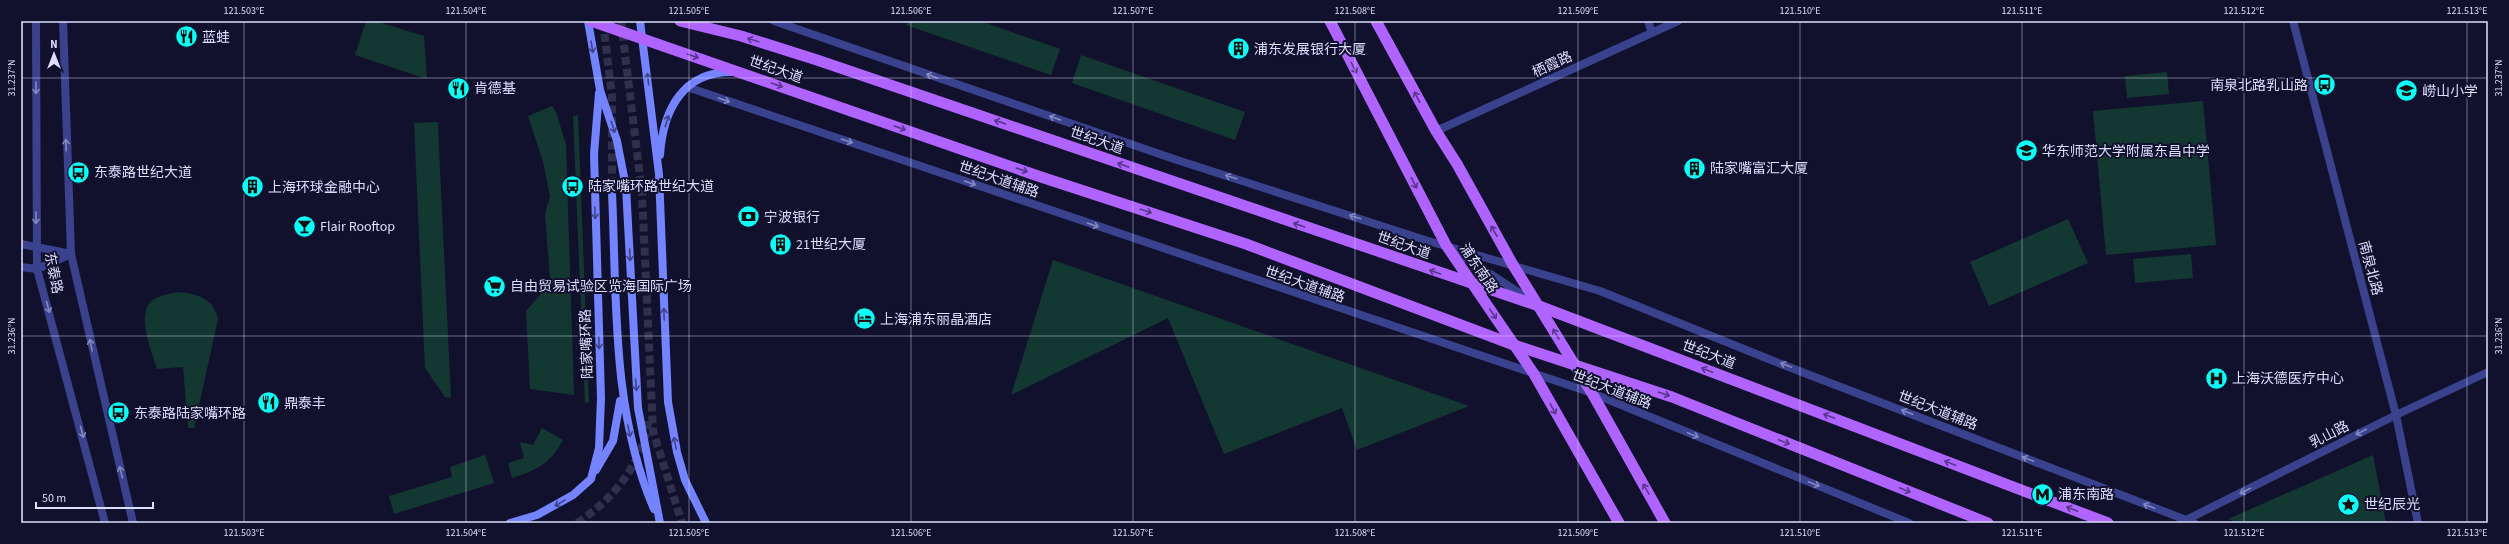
<svg xmlns="http://www.w3.org/2000/svg" width="2509" height="544" font-family="'Source Sans 3','Noto Sans SC',sans-serif">
<style>
.green{fill:#133831}
.lines{fill:none;stroke-linecap:round;stroke-linejoin:round}
.secondary-tunnel{stroke:#30304c;stroke-width:8;stroke-dasharray:8 4;stroke-linecap:butt}
.minor{stroke:#3a428e;stroke-width:8}
.tertiary{stroke:#3a428e;stroke-width:8}
.secondary{stroke:#7483ff;stroke-width:8}
.primary{stroke:#b064ff;stroke-width:11}
.oneway{stroke:#59368c}
.oneway2{stroke:#3e448c}
.oneway3{stroke:#8388c1}
.ticks{fill:none;stroke:#dddeff;stroke-width:1;stroke-opacity:0.45}
.labels{text-anchor:middle;stroke-width:4;stroke-linejoin:round;paint-order:stroke}
.poi-label{font-size:14px;fill:#dddeff;stroke:#12112d;text-anchor:start}
.street-label{font-size:14px;fill:#dddeff;stroke:#12112d}
.neatline{fill:none;stroke:#dddeff;stroke-width:1.5}
.ticks-label{font-size:10px;text-anchor:middle;fill:#dddeff}
</style>
<rect width="100%" height="100%" fill="#12112d"/>
<!-- green -->
<g class="green">
<polygon points="366,21 375,21 424,36 427,79 355,55"/>
<polygon points="908,21 980,21 1060,49 1051,75 906,25"/>
<polygon points="1081,55 1245,112 1235,140 1072,83"/>
<polygon points="2167,72 2169,94 2127,98 2125,76"/>
<polygon points="2203,101 2216,245 2106,255 2093,111"/>
<polygon points="552,106 556,112 566,145 574,395 530,389 526,311 540,295 550,278 545,214 550,196 543,162 528,116"/>
<polygon points="578,115 589,402 585,403 573,116"/>
<polygon points="438,122 439,149 451,398 445,397 425,368 414,123"/>
<polygon points="2068,219 2088,263 1989,306 1970,262"/>
<polygon points="2191,254 2193,278 2135,283 2133,259"/>
<polygon points="1053,260 1469,406 1357,450 1342,408 1224,454 1168,318 1011,395"/>
<path d="M178,292C197,294 214,298 218,319L194,428H188L183,367L157,369C152,351 134,312 154,299C161,295 170,294 178,292Z"/>
<path d="M542,428L563,440C550,464 537,470 512,478L508,463L524,458L520,442L533,445Z"/>
<polygon points="485,455 494,483 394,514 389,496 452,477 450,467"/>
<polygon points="2373,455 2386,523 2238,523 2228,519"/>
</g>
<g class="lines">
<!-- secondary-tunnel -->
<g class="secondary-tunnel">
<polyline points="621,21 642,193 653,431 682,523"/>
<polyline points="603,22 612,96 612,193"/>
<path d="M577,523C615,498 642,464 649,418"/>
</g>
<!-- minor -->
<g class="minor">
<polyline points="774,21 1177,160 1425,240 1600,291 1781,364 2194,523"/>
<polyline points="1648,21 1652,33"/>
<polyline points="687,87 1592,393 1909,523"/>
<polyline points="1436,131 1678,21"/>
<polyline points="1454,250 1530,300"/>
<polyline points="2186,520 2396,415 2488,372"/>
</g>
<!-- tertiary -->
<g class="tertiary">
<polyline points="36,21 37,269 105,523"/>
<polyline points="63,21 71,254 133,523"/>
<polyline points="2293,21 2396,415 2418,523"/>
<polyline points="21,244 71,254"/>
<polyline points="21,267 37,269 71,254"/>
</g>
<!-- secondary -->
<g class="secondary">
<polyline points="588,21 600,90 617,141 626,187 638,408 660,523"/>
<polyline points="640,21 659,174 668,402 677,452 685,480 706,523"/>
<path d="M660,155C663,110 683,71 733,72"/>
<path d="M612,193C617,299 611,410 654,509"/>
<polyline points="596,470 613,441 620,401"/>
<polyline points="510,523 537,515 573,495 591,479 599,448 601,398 594,154 599,93"/>
</g>
<!-- primary -->
<g class="primary">
<polyline points="591,21 1041,177 1246,244 1514,345 1672,397 1988,523"/>
<polyline points="680,21 741,36 817,60 1539,306 2108,523"/>
<polyline points="1330,21 1446,245 1534,374 1619,523"/>
<polyline points="1376,21 1436,131 1457,164 1513,265 1592,393 1665,523"/>
</g>
</g>
<!-- one-way arrows -->
<defs><path id="oneway-shaft" d="M-6 0H5M1.5-3L5.5 0L1.5 3" fill="none" stroke-width="1.6" stroke-linecap="round" stroke-linejoin="round"/></defs>
<g class="oneway">
<use href="#oneway-shaft" transform="translate(753 40) rotate(-163)"/>
<use href="#oneway-shaft" transform="translate(693 56) rotate(19)"/>
<use href="#oneway-shaft" transform="translate(1354 68) rotate(63)"/>
<use href="#oneway-shaft" transform="translate(777 85) rotate(19)"/>
<use href="#oneway-shaft" transform="translate(1417 97) rotate(-118)"/>
<use href="#oneway-shaft" transform="translate(1000 122) rotate(-161)"/>
<use href="#oneway-shaft" transform="translate(900 128) rotate(19)"/>
<use href="#oneway-shaft" transform="translate(1123 165) rotate(-161)"/>
<use href="#oneway-shaft" transform="translate(1022 170) rotate(19)"/>
<use href="#oneway-shaft" transform="translate(1414 183) rotate(63)"/>
<use href="#oneway-shaft" transform="translate(1146 211) rotate(18)"/>
<use href="#oneway-shaft" transform="translate(1299 225) rotate(-161)"/>
<use href="#oneway-shaft" transform="translate(1494 231) rotate(-119)"/>
<use href="#oneway-shaft" transform="translate(1435 272) rotate(-161)"/>
<use href="#oneway-shaft" transform="translate(1493 314) rotate(56)"/>
<use href="#oneway-shaft" transform="translate(1556 334) rotate(-121)"/>
<use href="#oneway-shaft" transform="translate(1707 370) rotate(-159)"/>
<use href="#oneway-shaft" transform="translate(1664 394) rotate(19)"/>
<use href="#oneway-shaft" transform="translate(1553 409) rotate(62)"/>
<use href="#oneway-shaft" transform="translate(1829 416) rotate(-159)"/>
<use href="#oneway-shaft" transform="translate(1784 442) rotate(22)"/>
<use href="#oneway-shaft" transform="translate(1950 463) rotate(-159)"/>
<use href="#oneway-shaft" transform="translate(1646 489) rotate(-120)"/>
<use href="#oneway-shaft" transform="translate(1905 490) rotate(22)"/>
<use href="#oneway-shaft" transform="translate(2072 509) rotate(-159)"/>
</g>
<g class="oneway2">
<use href="#oneway-shaft" transform="translate(592 47) rotate(81)"/>
<use href="#oneway-shaft" transform="translate(648 79) rotate(-97)"/>
<use href="#oneway-shaft" transform="translate(667 121) rotate(-73)"/>
<use href="#oneway-shaft" transform="translate(613 127) rotate(73)"/>
<use href="#oneway-shaft" transform="translate(595 213) rotate(88)"/>
<use href="#oneway-shaft" transform="translate(630 255) rotate(87)"/>
<use href="#oneway-shaft" transform="translate(664 314) rotate(-92)"/>
<use href="#oneway-shaft" transform="translate(599 343) rotate(88)"/>
<use href="#oneway-shaft" transform="translate(636 385) rotate(86)"/>
<use href="#oneway-shaft" transform="translate(629 431) rotate(78)"/>
<use href="#oneway-shaft" transform="translate(675 443) rotate(-101)"/>
<use href="#oneway-shaft" transform="translate(560 503) rotate(149)"/>
</g>
<g class="oneway3">
<use href="#oneway-shaft" transform="translate(932 76) rotate(-161)"/>
<use href="#oneway-shaft" transform="translate(36 88) rotate(90)"/>
<use href="#oneway-shaft" transform="translate(724 100) rotate(19)"/>
<use href="#oneway-shaft" transform="translate(1055 118) rotate(-161)"/>
<use href="#oneway-shaft" transform="translate(847 141) rotate(19)"/>
<use href="#oneway-shaft" transform="translate(66 145) rotate(-91)"/>
<use href="#oneway-shaft" transform="translate(1231 177) rotate(-162)"/>
<use href="#oneway-shaft" transform="translate(970 183) rotate(19)"/>
<use href="#oneway-shaft" transform="translate(1355 217) rotate(-162)"/>
<use href="#oneway-shaft" transform="translate(36 218) rotate(90)"/>
<use href="#oneway-shaft" transform="translate(1093 225) rotate(19)"/>
<use href="#oneway-shaft" transform="translate(48 307) rotate(75)"/>
<use href="#oneway-shaft" transform="translate(91 345) rotate(-102)"/>
<use href="#oneway-shaft" transform="translate(1786 365) rotate(-159)"/>
<use href="#oneway-shaft" transform="translate(1907 412) rotate(-159)"/>
<use href="#oneway-shaft" transform="translate(82 432) rotate(75)"/>
<use href="#oneway-shaft" transform="translate(2361 432) rotate(153)"/>
<use href="#oneway-shaft" transform="translate(1693 435) rotate(22)"/>
<use href="#oneway-shaft" transform="translate(2028 459) rotate(-159)"/>
<use href="#oneway-shaft" transform="translate(121 472) rotate(-104)"/>
<use href="#oneway-shaft" transform="translate(1814 484) rotate(22)"/>
<use href="#oneway-shaft" transform="translate(2245 491) rotate(153)"/>
<use href="#oneway-shaft" transform="translate(2149 506) rotate(-159)"/>
</g>
<!-- ticks -->
<path class="ticks" d="M22,21V523M244,21V523M466,21V523M689,21V523M911,21V523M1133,21V523M1355,21V523M1578,21V523M1800,21V523M2022,21V523M2244,21V523M2467,21V523M21,78H2488M21,336H2488"/>
<!-- icons -->
<defs>
<symbol id="restaurant-disc" viewBox="-11 -11 22 22"><circle r="9.5" fill="#09fff7" stroke="#12112d"/><path d="M-5-6h1v4h1v-4h1v4h1v-4h1v5L-1.5 .5V6h-2V.5L-5-1ZM5-6V6H3V1.5H1.5Q1.5-4 5-6Z" fill="#111"/></symbol>
<symbol id="building-disc" viewBox="-11 -11 22 22"><circle r="9.5" fill="#09fff7" stroke="#12112d"/><path d="M-4-6H4V6H1V3H-1V6H-4ZM-2.5-4.3h1.7v1.8h-1.7ZM.8-4.3h1.7v1.8H.8ZM-2.5-1h1.7V.8h-1.7ZM.8-1h1.7V.8H.8Z" fill="#111"/></symbol>
<symbol id="bus-disc" viewBox="-11 -11 22 22"><circle r="9.5" fill="#09fff7" stroke="#12112d"/><path d="M-5-6H5V4H4V6H2V4H-2V6H-4V4H-5ZM-3.5-4V0h7V-4ZM-3.5 1.2v1.5H-2V1.2ZM2 1.2v1.5H3.5V1.2Z" fill="#111"/></symbol>
<symbol id="school-disc" viewBox="-11 -11 22 22"><circle r="9.5" fill="#09fff7" stroke="#12112d"/><path d="M0-5L7-2L0 1L-7-2ZM-4 1L0 2.5L4 1V4Q0 6-4 4Z" fill="#111"/></symbol>
<symbol id="bank-disc" viewBox="-11 -11 22 22"><circle r="9.5" fill="#09fff7" stroke="#12112d"/><path d="M-6-4H6V4H-6ZM0-2.3a2.3 2.3 0 1 0 0 4.6a2.3 2.3 0 1 0 0-4.6Z" fill="#111"/></symbol>
<symbol id="bar-disc" viewBox="-11 -11 22 22"><circle r="9.5" fill="#09fff7" stroke="#12112d"/><path d="M-6-5H6L.8 .8V4.5H3.5V6h-7V4.5H-.8V.8Z" fill="#111"/></symbol>
<symbol id="supermarket-disc" viewBox="-11 -11 22 22"><circle r="9.5" fill="#09fff7" stroke="#12112d"/><path d="M-6-5.5h2.5l.6 2H6L4.5 2H-2.5L-4.4-4H-6ZM-1.5 3.2a1.3 1.3 0 1 0 .1 0ZM3 3.2a1.3 1.3 0 1 0 .1 0Z" fill="#111"/></symbol>
<symbol id="hotel-disc" viewBox="-11 -11 22 22"><circle r="9.5" fill="#09fff7" stroke="#12112d"/><path d="M-6-4.5h1.5V1H6V5H4.5V3h-9V5H-6ZM-4 0a1.8 1.8 0 1 1 3.6 0ZM.5 0V-2.5h3Q6-2.5 6 0Z" fill="#111"/></symbol>
<symbol id="hospital-disc" viewBox="-11 -11 22 22"><circle r="9.5" fill="#09fff7" stroke="#12112d"/><path d="M-5-5h3v3.5h4V-5h3V5h-3V1.5h-4V5h-3Z" fill="#111"/></symbol>
<symbol id="metro-disc" viewBox="-11 -11 22 22"><circle r="9.5" fill="#09fff7" stroke="#12112d"/><path d="M-5.5 5V-5H-3L0 0L3-5H5.5V5H3V-.5L0 4L-3-.5V5Z" fill="#111"/></symbol>
<symbol id="sight-disc" viewBox="-11 -11 22 22"><circle r="9.5" fill="#09fff7" stroke="#12112d"/><path d="M0-6L1.8-2.2L6-1.7L2.9 1.2L3.7 5.4L0 3.3L-3.7 5.4L-2.9 1.2L-6-1.7L-1.8-2.2Z" fill="#111"/></symbol>
</defs>
<g fill-rule="evenodd">
<use href="#restaurant-disc" x="174" y="24" width="25" height="25"/>
<use href="#building-disc" x="1226" y="36" width="25" height="25"/>
<use href="#bus-disc" x="2312" y="72" width="25" height="25"/>
<use href="#restaurant-disc" x="446" y="76" width="25" height="25"/>
<use href="#school-disc" x="2394" y="78" width="25" height="25"/>
<use href="#school-disc" x="2014" y="138" width="25" height="25"/>
<use href="#building-disc" x="1682" y="156" width="25" height="25"/>
<use href="#bus-disc" x="66" y="160" width="25" height="25"/>
<use href="#bus-disc" x="560" y="174" width="25" height="25"/>
<use href="#building-disc" x="240" y="174" width="25" height="25"/>
<use href="#bank-disc" x="736" y="204" width="25" height="25"/>
<use href="#bar-disc" x="292" y="214" width="25" height="25"/>
<use href="#building-disc" x="768" y="232" width="25" height="25"/>
<use href="#supermarket-disc" x="482" y="274" width="25" height="25"/>
<use href="#hotel-disc" x="852" y="306" width="25" height="25"/>
<use href="#hospital-disc" x="2204" y="366" width="25" height="25"/>
<use href="#restaurant-disc" x="256" y="390" width="25" height="25"/>
<use href="#bus-disc" x="106" y="400" width="25" height="25"/>
<use href="#metro-disc" x="2030" y="482" width="25" height="25"/>
<use href="#sight-disc" x="2336" y="492" width="25" height="25"/>
</g>
<g class="labels">
<!-- poi labels -->
<g class="poi-label">
<text x="202" y="42">蓝蛙</text>
<text x="1254" y="54">浦东发展银行大厦</text>
<text x="2308" y="90" text-anchor="end">南泉北路乳山路</text>
<text x="474" y="93">肯德基</text>
<text x="2422" y="96">崂山小学</text>
<text x="2042" y="156">华东师范大学附属东昌中学</text>
<text x="1710" y="173">陆家嘴富汇大厦</text>
<text x="94" y="177">东泰路世纪大道</text>
<text x="588" y="191">陆家嘴环路世纪大道</text>
<text x="268" y="192">上海环球金融中心</text>
<text x="764" y="222">宁波银行</text>
<text x="320" y="231">Flair Rooftop</text>
<text x="796" y="249">21世纪大厦</text>
<text x="510" y="291">自由贸易试验区览海国际广场</text>
<text x="880" y="324">上海浦东丽晶酒店</text>
<text x="2232" y="383">上海沃德医疗中心</text>
<text x="284" y="408">鼎泰丰</text>
<text x="134" y="418">东泰路陆家嘴环路</text>
<text x="2058" y="499">浦东南路</text>
<text x="2364" y="509">世纪辰光</text>
</g>
<!-- street labels -->
<g class="street-label">
<text transform="translate(1552 64) rotate(-25)" y="5">栖霞路</text>
<text transform="translate(776 69) rotate(19)" y="5">世纪大道</text>
<text transform="translate(1097 140) rotate(19)" y="5">世纪大道</text>
<text transform="translate(999 179) rotate(19)" y="5">世纪大道辅路</text>
<text transform="translate(1404 245) rotate(19)" y="5">世纪大道</text>
<text transform="translate(1479 268) rotate(56)" y="5">浦东南路</text>
<text transform="translate(2371 268) rotate(75)" y="5">南泉北路</text>
<text transform="translate(54 273) rotate(79)" y="5">东泰路</text>
<text transform="translate(1305 284) rotate(19)" y="5">世纪大道辅路</text>
<text transform="translate(586 344) rotate(-92)" y="5">陆家嘴环路</text>
<text transform="translate(1709 354) rotate(21)" y="5">世纪大道</text>
<text transform="translate(1612 389) rotate(21)" y="5">世纪大道辅路</text>
<text transform="translate(1938 410) rotate(21)" y="5">世纪大道辅路</text>
<text transform="translate(2329 434) rotate(-27)" y="5">乳山路</text>
</g>
</g>
<!-- border -->
<rect width="2509" height="544" fill="none" stroke="#12112d" stroke-width="44"/>
<!-- north arrow -->
<g transform="translate(54 54)" stroke="#12112d" stroke-width="3" paint-order="stroke">
<path d="M0-3L7 15L0 10L-7 15Z" fill="#dddeff"/>
<text y="-6" font-size="11" font-weight="bold" text-anchor="middle" fill="#dddeff">N</text>
</g>
<!-- scale -->
<path d="M36 502v6h117v-6" fill="none" stroke="#dddeff" stroke-width="2"/>
<text x="42" y="502" font-size="12" fill="#dddeff" stroke="#12112d" stroke-width="3" paint-order="stroke">50 m</text>
<rect x="22" y="22" width="2465" height="500" class="neatline"/>
<g class="ticks-label">
<text x="244" y="14">121.503°E</text>
<text x="466" y="14">121.504°E</text>
<text x="689" y="14">121.505°E</text>
<text x="911" y="14">121.506°E</text>
<text x="1133" y="14">121.507°E</text>
<text x="1355" y="14">121.508°E</text>
<text x="1578" y="14">121.509°E</text>
<text x="1800" y="14">121.510°E</text>
<text x="2022" y="14">121.511°E</text>
<text x="2244" y="14">121.512°E</text>
<text x="2467" y="14">121.513°E</text>
<text transform="translate(11 78) rotate(-90)" y="4">31.237°N</text>
<text transform="translate(2498 78) rotate(-90)" y="4">31.237°N</text>
<text transform="translate(11 336) rotate(-90)" y="4">31.236°N</text>
<text transform="translate(2498 336) rotate(-90)" y="4">31.236°N</text>
<text x="244" y="536">121.503°E</text>
<text x="466" y="536">121.504°E</text>
<text x="689" y="536">121.505°E</text>
<text x="911" y="536">121.506°E</text>
<text x="1133" y="536">121.507°E</text>
<text x="1355" y="536">121.508°E</text>
<text x="1578" y="536">121.509°E</text>
<text x="1800" y="536">121.510°E</text>
<text x="2022" y="536">121.511°E</text>
<text x="2244" y="536">121.512°E</text>
<text x="2467" y="536">121.513°E</text>
</g>
</svg>
